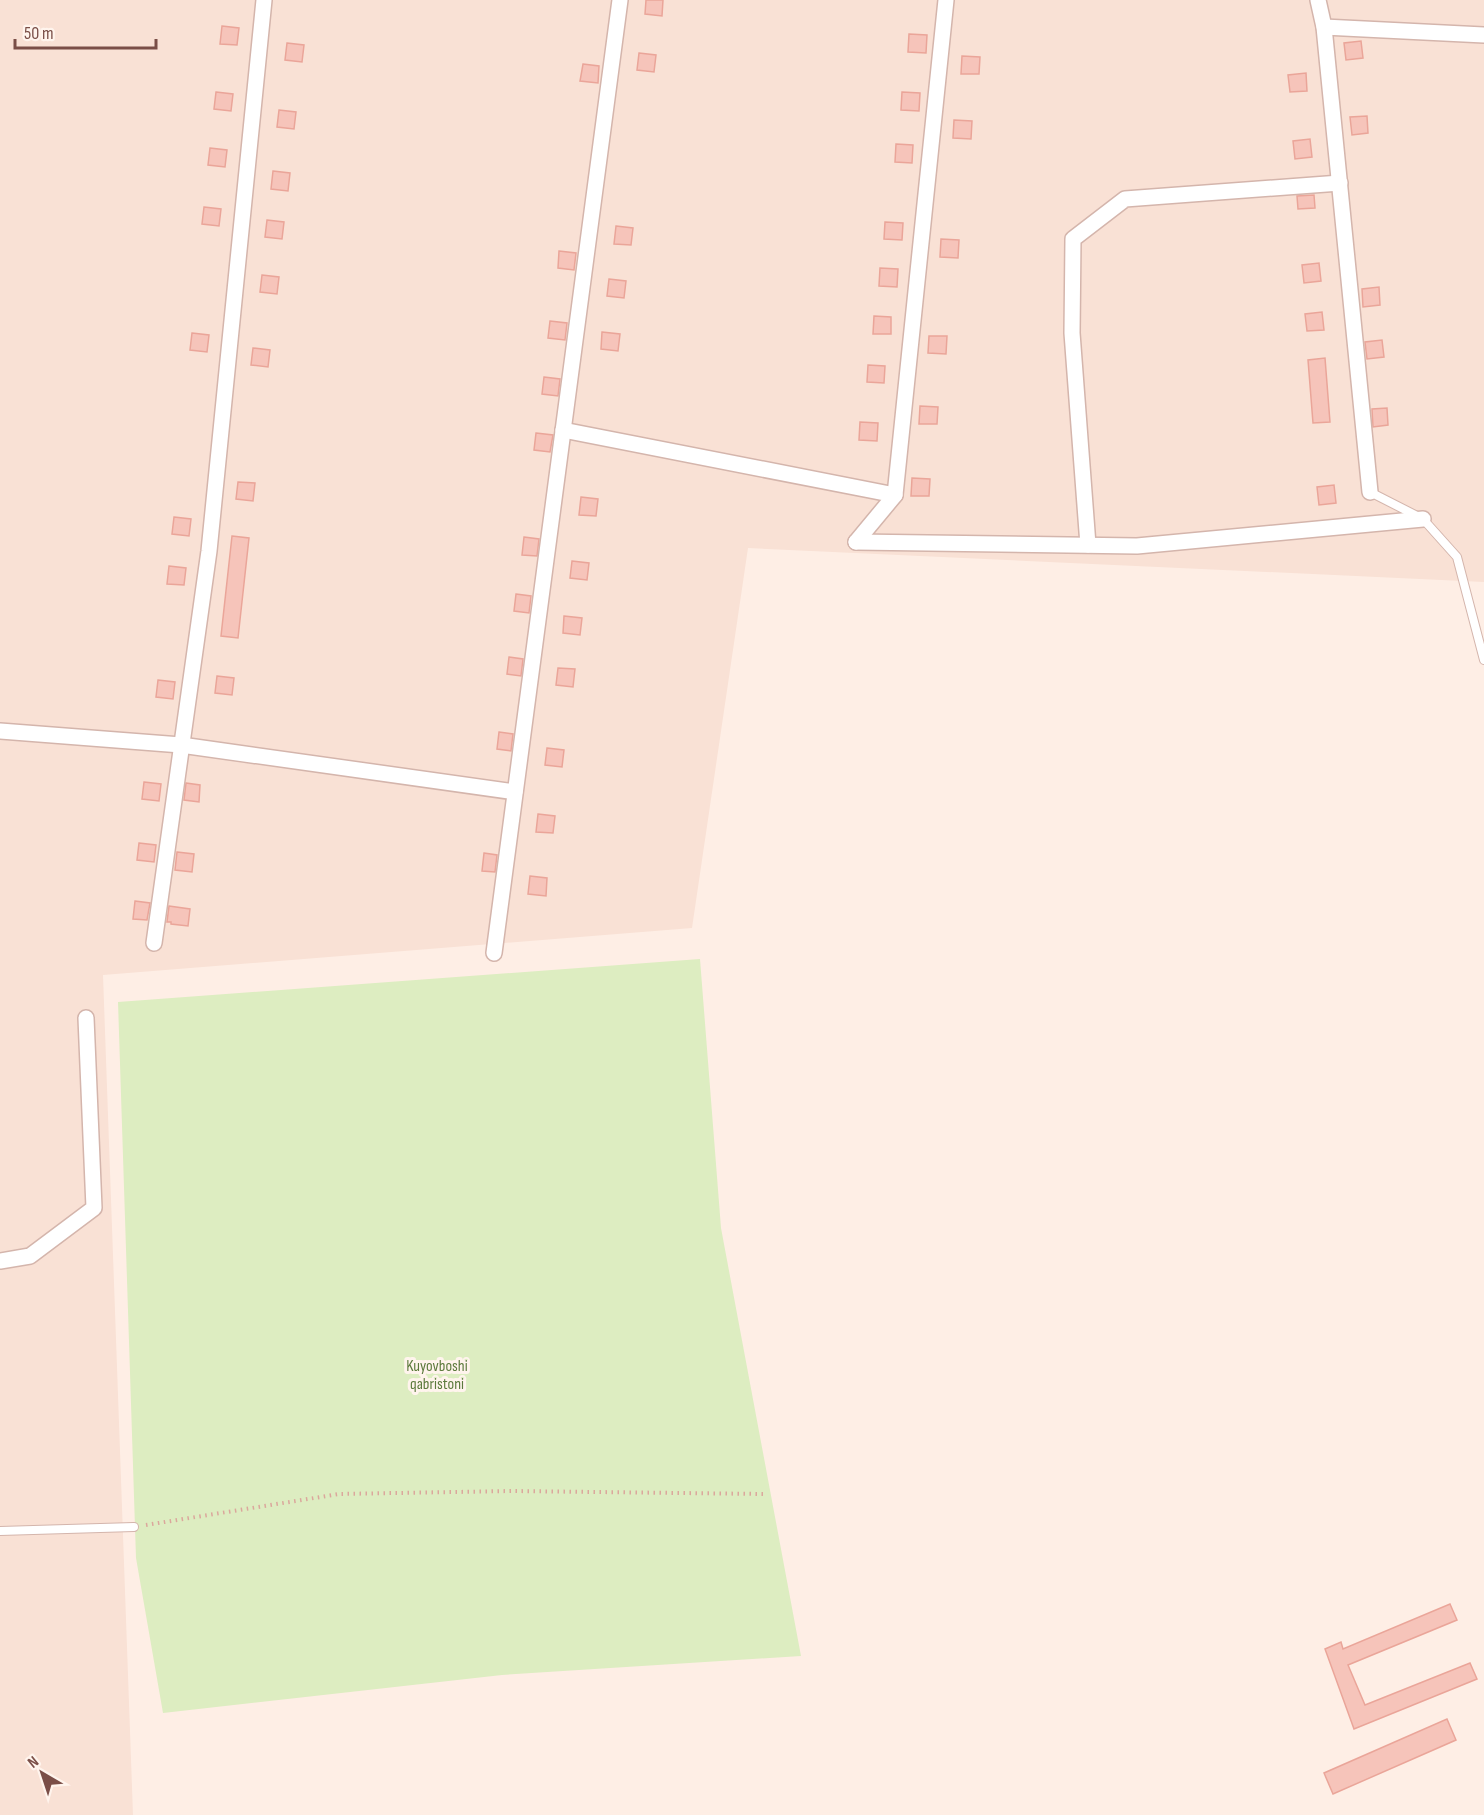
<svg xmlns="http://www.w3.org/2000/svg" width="1484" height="1815" font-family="'Sofia Sans Condensed',sans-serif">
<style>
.residential{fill:#f9e1d5}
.green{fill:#ddedc1}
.building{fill:#f6c4ba;stroke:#eaa599;stroke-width:1.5}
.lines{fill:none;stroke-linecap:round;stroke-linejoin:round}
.service-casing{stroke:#d4b5ac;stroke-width:10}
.minor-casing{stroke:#d4b5ac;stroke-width:18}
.path{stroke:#dba79c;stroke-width:4;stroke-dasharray:1.5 4.5;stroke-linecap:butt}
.service{stroke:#fff;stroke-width:8}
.minor{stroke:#fff;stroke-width:15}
.labels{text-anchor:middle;stroke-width:6;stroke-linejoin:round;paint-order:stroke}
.park-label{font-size:16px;fill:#5c7a3c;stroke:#fff4ed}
</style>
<rect width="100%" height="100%" fill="#feeee5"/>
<!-- residential -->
<polygon class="residential" points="0,0 1484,0 1484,582 748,548 692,928 103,975 133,1815 0,1815"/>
<!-- green -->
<polygon class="green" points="700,959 721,1228 801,1656 502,1675 163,1713 136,1558 118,1002"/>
<!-- building -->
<g class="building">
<polygon points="646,0 663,0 662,16 645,14"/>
<polygon points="222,26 239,28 237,45 220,44"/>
<polygon points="909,34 927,35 926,53 908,52"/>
<polygon points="1361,41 1363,58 1346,60 1344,43"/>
<polygon points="287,43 304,45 302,62 285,60"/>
<polygon points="639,53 656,55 654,72 637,70"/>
<polygon points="962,56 980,57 979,74 961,74"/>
<polygon points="583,64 599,66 598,83 580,81"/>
<polygon points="1306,73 1307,91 1290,92 1288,75"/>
<polygon points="216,92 233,94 231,111 214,109"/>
<polygon points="902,92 920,93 919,111 901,110"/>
<polygon points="279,110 296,112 294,129 277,127"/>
<polygon points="1367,116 1368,133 1352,135 1350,117"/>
<polygon points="954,120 972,121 971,139 953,138"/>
<polygon points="1310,139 1312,157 1295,159 1293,141"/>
<polygon points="896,144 913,145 912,163 895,162"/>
<polygon points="210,148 227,150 225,167 208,165"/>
<polygon points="273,171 290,173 288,191 271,189"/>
<polygon points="1314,195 1315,208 1298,209 1297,196"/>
<polygon points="204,207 221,209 219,226 202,224"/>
<polygon points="267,220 284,222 282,239 265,237"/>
<polygon points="885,222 903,223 902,240 884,239"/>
<polygon points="616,226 633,228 631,245 614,244"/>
<polygon points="941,239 959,240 958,258 940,257"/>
<polygon points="559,251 576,253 574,270 558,268"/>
<polygon points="1319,263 1321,281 1304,283 1302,265"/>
<polygon points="880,268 898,269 897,287 879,286"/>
<polygon points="262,275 279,277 277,294 260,292"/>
<polygon points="609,279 626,281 624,298 607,296"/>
<polygon points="1379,287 1380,305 1363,307 1362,289"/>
<polygon points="1322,312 1324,330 1307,331 1305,314"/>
<polygon points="874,316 891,317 891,334 873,334"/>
<polygon points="550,321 567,323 565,340 548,338"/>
<polygon points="602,332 620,334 618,351 601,349"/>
<polygon points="192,333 209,335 207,352 190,350"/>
<polygon points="929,336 947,336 946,354 928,353"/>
<polygon points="1382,340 1384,357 1367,359 1365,342"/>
<polygon points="253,348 270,350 268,367 251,365"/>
<polygon points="1325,358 1330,422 1313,423 1308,360"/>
<polygon points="868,365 885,366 884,383 867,382"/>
<polygon points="544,377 560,379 558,396 542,394"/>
<polygon points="920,406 938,407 937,424 919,424"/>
<polygon points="1387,408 1388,425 1373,427 1372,409"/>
<polygon points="860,422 878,423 877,441 859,440"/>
<polygon points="536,433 553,435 550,452 534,450"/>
<polygon points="912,478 930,479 929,496 911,496"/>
<polygon points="238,482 255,483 253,501 236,499"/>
<polygon points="1334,485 1336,503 1319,505 1317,487"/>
<polygon points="581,497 598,499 596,516 579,515"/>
<polygon points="174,517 191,519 189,536 172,534"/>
<polygon points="232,536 249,538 238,638 221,636"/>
<polygon points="524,537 539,539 537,556 522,555"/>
<polygon points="572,561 589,563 587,580 570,578"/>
<polygon points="169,566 186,568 184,585 167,584"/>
<polygon points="516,594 531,596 529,613 514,611"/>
<polygon points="564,616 582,618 580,635 563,633"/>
<polygon points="509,657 523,659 521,676 507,674"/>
<polygon points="558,668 575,669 573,687 556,685"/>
<polygon points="217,676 234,678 232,695 215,693"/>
<polygon points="158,680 175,682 173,699 156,697"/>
<polygon points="499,732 513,734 511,751 497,749"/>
<polygon points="547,748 564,750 562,767 545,765"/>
<polygon points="144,782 161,784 159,801 142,799"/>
<polygon points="186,783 200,785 199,802 184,800"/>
<polygon points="538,814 555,816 553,833 536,832"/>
<polygon points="139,843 156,845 154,862 137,860"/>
<polygon points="177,852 194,854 192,872 175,870"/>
<polygon points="484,853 497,855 495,872 482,871"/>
<polygon points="530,876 547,878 546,896 528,894"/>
<polygon points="135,901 150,903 147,920 133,919"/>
<polygon points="169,906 190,909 188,926 171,924 171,922 167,922"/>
<polygon points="1450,1604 1457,1620 1348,1665 1365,1705 1470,1663 1477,1679 1354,1729 1325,1649 1341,1642 1343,1649"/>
<polygon points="1447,1719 1456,1740 1333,1794 1324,1773"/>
</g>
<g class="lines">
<defs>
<g id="service">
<polyline points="1370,492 1423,519 1457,557 1484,660"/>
<polyline points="0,1531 134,1527"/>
</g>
<g id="minor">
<polyline points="1318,0 1324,27 1370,492"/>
<polyline points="1324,27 1484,35"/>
<polyline points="563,430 895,495"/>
<polyline points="856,542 1137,546 1423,519"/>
<polyline points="856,542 895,495 946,0"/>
<polyline points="1088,545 1072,333 1073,239 1125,199 1340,183"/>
<polyline points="0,731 181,745 515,792"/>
<polyline points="154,943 209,551 264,0"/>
<polyline points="494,953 620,0"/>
<polyline points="0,1261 30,1256 94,1208 86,1018"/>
</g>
</defs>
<!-- service casing -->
<use href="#service" class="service-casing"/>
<!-- minor casing -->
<use href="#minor" class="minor-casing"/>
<!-- path -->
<polyline class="path" points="146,1525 339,1494 512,1491 764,1494"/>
<!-- service -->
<use href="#service" class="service"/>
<!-- minor -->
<use href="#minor" class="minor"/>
</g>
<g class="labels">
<!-- park labels -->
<g class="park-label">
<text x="437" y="1371">Kuyovboshi<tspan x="437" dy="18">qabristoni</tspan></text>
</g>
</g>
<!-- north arrow -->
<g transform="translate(42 1773) rotate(321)" stroke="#fff4ed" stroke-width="4.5" paint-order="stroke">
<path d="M0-4.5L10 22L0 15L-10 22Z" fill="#7a4e47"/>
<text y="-9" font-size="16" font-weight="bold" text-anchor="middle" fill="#7a4e47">N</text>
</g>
<!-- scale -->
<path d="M15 39v9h141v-9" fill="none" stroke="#7a4e47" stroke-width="3"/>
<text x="24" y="39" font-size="18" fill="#7a4e47" stroke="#fff4ed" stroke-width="4.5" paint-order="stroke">50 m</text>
</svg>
